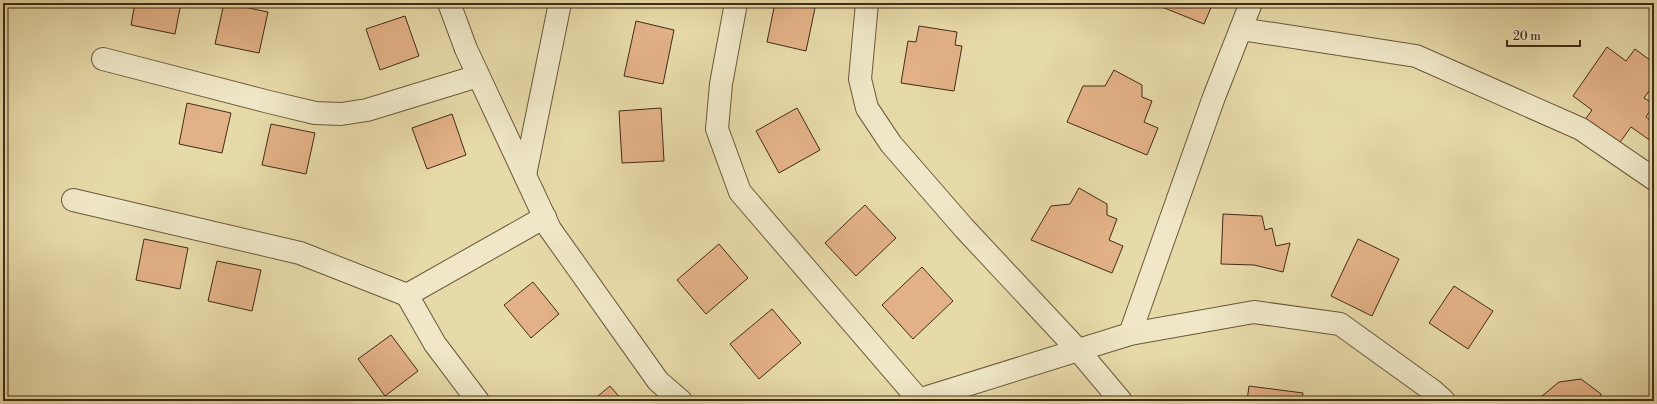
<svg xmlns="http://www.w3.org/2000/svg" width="1657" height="404" font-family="'Libre Bodoni',serif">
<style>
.building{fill:#e3b187;stroke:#412c16}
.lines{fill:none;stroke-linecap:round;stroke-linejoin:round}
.minor-casing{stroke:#6a583b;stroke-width:24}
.minor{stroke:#efe7c7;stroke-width:22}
</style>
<rect width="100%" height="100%" fill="#e7daa9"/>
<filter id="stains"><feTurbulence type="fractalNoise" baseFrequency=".005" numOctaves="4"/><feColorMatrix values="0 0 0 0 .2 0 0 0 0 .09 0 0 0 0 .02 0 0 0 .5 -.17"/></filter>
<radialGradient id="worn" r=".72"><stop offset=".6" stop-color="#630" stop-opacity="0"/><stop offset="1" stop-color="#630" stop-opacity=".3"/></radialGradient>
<!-- building -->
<g class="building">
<polygon points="135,3 181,3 175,34 131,25"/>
<polygon points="224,3 268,12 259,53 215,44"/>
<polygon points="775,3 816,3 806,51 767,42"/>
<polygon points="1152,3 1213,3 1204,24"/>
<polygon points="405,16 419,56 380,70 366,29"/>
<polygon points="636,21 674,30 663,84 624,76"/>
<polygon points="919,26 957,32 955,45 962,46 954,91 901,83 908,41 916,42"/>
<polygon points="1607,47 1626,61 1635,49 1654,63 1654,84 1644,98 1654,104 1646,117 1654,123 1654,137 1651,141 1631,127 1618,145 1584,121 1592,110 1573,96"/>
<polygon points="1114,70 1142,85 1142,97 1152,101 1144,122 1158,128 1147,155 1067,122 1083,86 1105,86"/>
<polygon points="187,103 231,113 222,153 179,144"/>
<polygon points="661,108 664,161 622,163 619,111"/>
<polygon points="797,108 820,150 779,173 756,131"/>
<polygon points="452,114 466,155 427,169 412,128"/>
<polygon points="271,124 315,133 306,174 262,165"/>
<polygon points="1079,188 1107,204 1107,215 1117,219 1109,240 1123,246 1112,273 1031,240 1051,206 1070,204"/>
<polygon points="865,205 896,238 856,276 825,243"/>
<polygon points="1223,214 1262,216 1265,230 1272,228 1276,246 1290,243 1283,272 1254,265 1221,264"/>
<polygon points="144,239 188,248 180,289 136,280"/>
<polygon points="1358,239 1399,259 1372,316 1331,296"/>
<polygon points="719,244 748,278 706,314 677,280"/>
<polygon points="217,261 261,270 252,311 208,301"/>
<polygon points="922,267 953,301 913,339 882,305"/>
<polygon points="533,282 559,314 531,338 504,305"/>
<polygon points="1454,286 1493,311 1468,349 1429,323"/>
<polygon points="772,309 801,343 759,379 730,344"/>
<polygon points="391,335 418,371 385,396 358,359"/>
<polygon points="1581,379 1601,394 1600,401 1536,401 1559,382"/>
<polygon points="610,386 623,401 592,401"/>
<polygon points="1249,386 1303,393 1302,401 1247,401"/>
</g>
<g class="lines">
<defs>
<g id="minor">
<polyline points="449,3 466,49 550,229 658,381 681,401"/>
<polyline points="736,3 721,84 717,129 740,192 919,400"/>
<polyline points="867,3 860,79 867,108 891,144 964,228 1078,350 1121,401"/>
<polyline points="1241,29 1416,56 1581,129 1654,179"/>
<polyline points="103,59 269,102 315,113 341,114 367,110 478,76"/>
<polyline points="525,175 560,3"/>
<polyline points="73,200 300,253 407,295 545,217"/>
<polyline points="407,295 435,344 478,401"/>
<polyline points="1130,334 1214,97 1251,3"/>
<polyline points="915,401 1130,334 1254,312 1340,324 1433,391 1444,401"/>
</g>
</defs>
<!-- minor casing -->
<use href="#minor" class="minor-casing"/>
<!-- minor -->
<use href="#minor" class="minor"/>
</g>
<!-- margin -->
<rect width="1657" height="404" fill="none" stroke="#e7daa9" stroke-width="16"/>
<rect x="4" y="4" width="1649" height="396" fill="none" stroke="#412c16" stroke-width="2"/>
<rect x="8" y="8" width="1641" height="388" fill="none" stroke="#412c16"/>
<!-- scale -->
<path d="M1507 40v6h73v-6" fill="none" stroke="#412c16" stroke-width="2"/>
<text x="1513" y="40" font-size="12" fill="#412c16" stroke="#efe7c7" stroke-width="3" paint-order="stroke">20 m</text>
<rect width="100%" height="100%" filter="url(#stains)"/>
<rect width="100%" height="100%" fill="url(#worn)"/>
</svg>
